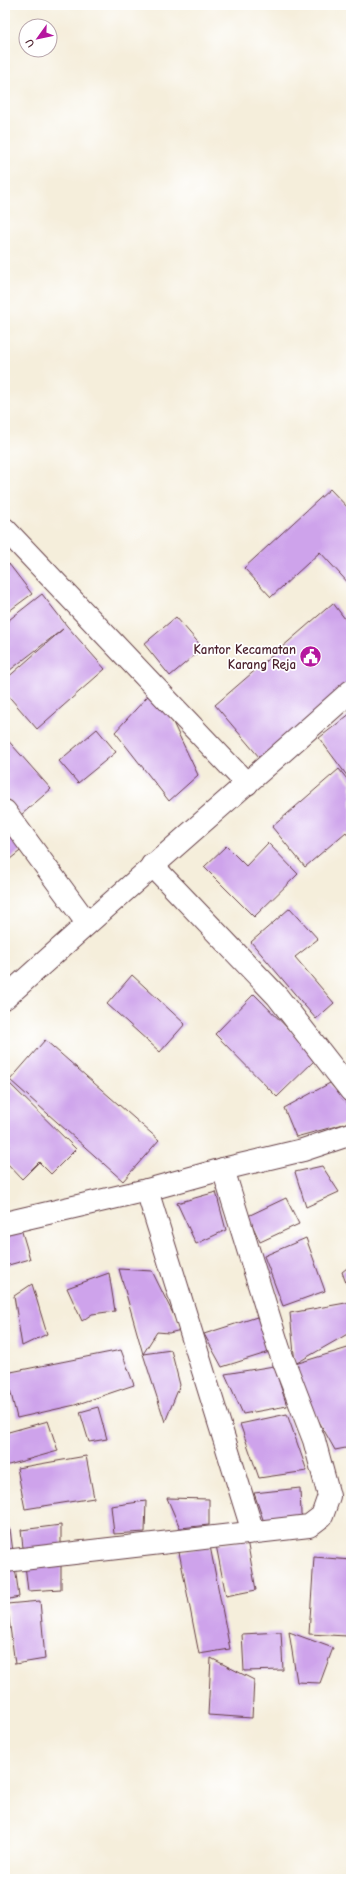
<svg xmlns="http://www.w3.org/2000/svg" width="356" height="1884" font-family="'Comic Neue',sans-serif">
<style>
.building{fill:#cea3eb}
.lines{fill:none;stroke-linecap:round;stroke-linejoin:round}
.minor-casing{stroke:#643e45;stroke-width:24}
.primary-casing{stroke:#643e45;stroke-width:24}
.minor{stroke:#fff;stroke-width:22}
.primary{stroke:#fff;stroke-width:22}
.labels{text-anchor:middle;stroke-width:3.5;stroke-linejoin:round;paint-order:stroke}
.poi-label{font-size:13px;font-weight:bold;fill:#4a1f2b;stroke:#fff;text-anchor:end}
</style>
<rect width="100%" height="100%" fill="#fff"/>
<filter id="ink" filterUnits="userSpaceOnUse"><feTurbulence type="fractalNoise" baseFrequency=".025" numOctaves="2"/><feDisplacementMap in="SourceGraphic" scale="8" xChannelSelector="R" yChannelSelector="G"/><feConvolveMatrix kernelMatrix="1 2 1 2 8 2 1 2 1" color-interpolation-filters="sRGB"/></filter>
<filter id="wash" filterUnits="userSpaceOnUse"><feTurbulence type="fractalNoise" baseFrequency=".012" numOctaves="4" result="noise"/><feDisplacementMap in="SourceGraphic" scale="16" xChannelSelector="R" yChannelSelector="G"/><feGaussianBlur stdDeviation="0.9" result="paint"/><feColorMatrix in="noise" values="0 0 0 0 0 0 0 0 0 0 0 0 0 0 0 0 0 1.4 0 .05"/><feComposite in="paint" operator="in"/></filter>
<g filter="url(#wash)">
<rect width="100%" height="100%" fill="#f5eedb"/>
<g id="blocks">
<!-- building -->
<g class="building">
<polygon points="330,489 351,511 351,586 320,552 271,597 244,568"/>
<polygon points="9,564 32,594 5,614 5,567"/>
<polygon points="42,594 67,626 105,669 37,729 5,692 5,680 63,629 5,674 5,623"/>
<polygon points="333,603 351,627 351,686 265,764 215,705"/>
<polygon points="176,617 203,648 170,676 144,644"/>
<polygon points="156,687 198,775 169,801 115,732"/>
<polygon points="351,713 351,781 319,738"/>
<polygon points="97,729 116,752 78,783 59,761"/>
<polygon points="5,737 51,789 21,815 5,796"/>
<polygon points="339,769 351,784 351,839 346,832 305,867 272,827"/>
<polygon points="5,824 24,848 5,863"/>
<polygon points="268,843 298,874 254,917 204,867 226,846 246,866"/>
<polygon points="290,908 318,939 295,957 334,1003 316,1019 251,942"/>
<polygon points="132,975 185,1024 160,1052 107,1004"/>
<polygon points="254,994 317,1058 277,1097 215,1034"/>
<polygon points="45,1040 159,1140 123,1181 10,1080"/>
<polygon points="5,1079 76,1149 51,1174 39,1162 22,1179 6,1162 9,1145 5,1141"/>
<polygon points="330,1083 351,1108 351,1122 296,1137 284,1108"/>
<polygon points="322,1166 339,1192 306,1207 295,1172"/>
<polygon points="216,1192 226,1230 196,1244 177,1203"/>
<polygon points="286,1198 299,1224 260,1242 248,1216"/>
<polygon points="20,1225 30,1259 5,1266 5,1229"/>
<polygon points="306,1238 325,1291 283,1306 264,1256"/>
<polygon points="351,1265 351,1297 342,1272"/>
<polygon points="119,1269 152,1271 181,1330 169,1333 157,1332 143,1354 171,1350 180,1385 165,1422 143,1354"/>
<polygon points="109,1273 115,1311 92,1314 82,1321 67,1288"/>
<polygon points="32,1284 47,1334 22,1346 14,1296"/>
<polygon points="351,1302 351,1332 295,1364 351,1347 351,1447 335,1450 307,1400 295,1364 290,1313"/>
<polygon points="257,1317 279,1349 222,1367 204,1334"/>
<polygon points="121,1350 134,1385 75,1405 17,1418 6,1373"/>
<polygon points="274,1366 287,1406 243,1414 225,1374"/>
<polygon points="98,1407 107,1439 89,1442 80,1412"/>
<polygon points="287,1414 307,1471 259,1478 240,1424"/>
<polygon points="48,1421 58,1451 5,1466 5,1433"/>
<polygon points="86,1456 94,1498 25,1509 17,1468"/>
<polygon points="300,1488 301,1514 309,1526 267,1531 254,1493"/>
<polygon points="167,1498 209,1499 209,1525 180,1528"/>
<polygon points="146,1501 145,1532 114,1534 111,1506"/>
<polygon points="61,1525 61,1589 28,1591 21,1530"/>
<polygon points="10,1529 19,1597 5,1600 5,1530"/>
<polygon points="247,1540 256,1590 226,1596 216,1545"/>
<polygon points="210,1546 230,1649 199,1654 179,1552"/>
<polygon points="314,1557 351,1560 347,1636 309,1634"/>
<polygon points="40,1601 45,1659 15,1664 7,1604"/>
<polygon points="281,1632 283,1670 244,1671 242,1634"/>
<polygon points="289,1632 333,1648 320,1683 297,1682"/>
<polygon points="211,1658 254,1680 252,1718 208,1715"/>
</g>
</g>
</g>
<g filter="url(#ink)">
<use href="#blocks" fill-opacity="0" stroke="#643e45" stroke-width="1"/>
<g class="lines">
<defs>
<g id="minor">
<polyline points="5,529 247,784"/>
<polyline points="5,811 87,923"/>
<polyline points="152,865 277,996 351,1091"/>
<polyline points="147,1190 253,1532"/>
<polyline points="5,1223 147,1190 223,1169 303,1150 351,1134"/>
<polyline points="5,1561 309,1526 322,1516 329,1496 314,1440 279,1349 223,1169"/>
</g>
<path id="primary" d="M5,998C119,894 236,794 351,691"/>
</defs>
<!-- minor casing -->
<use href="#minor" class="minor-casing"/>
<!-- primary casing -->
<use href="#primary" class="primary-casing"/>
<!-- minor -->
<use href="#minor" class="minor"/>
<!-- primary -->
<use href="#primary" class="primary"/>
</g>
</g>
<!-- icons -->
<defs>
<symbol id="civic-disc" viewBox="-11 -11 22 22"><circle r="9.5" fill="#b5179e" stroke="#fff"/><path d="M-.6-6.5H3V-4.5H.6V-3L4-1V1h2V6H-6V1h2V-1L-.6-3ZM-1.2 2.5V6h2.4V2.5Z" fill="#fff"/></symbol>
</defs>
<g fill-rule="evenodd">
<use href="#civic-disc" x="298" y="644" width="25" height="25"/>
</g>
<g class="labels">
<!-- poi labels -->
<g class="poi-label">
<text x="296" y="654">Kantor Kecamatan<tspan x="296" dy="15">Karang Reja</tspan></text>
</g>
</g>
<!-- margin -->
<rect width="356" height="1884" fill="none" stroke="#fff" stroke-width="20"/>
<!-- north arrow -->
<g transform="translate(38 38) rotate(237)"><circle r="19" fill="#ffffff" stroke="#b7a5aa"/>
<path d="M0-3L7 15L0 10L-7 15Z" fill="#b5179e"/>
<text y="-6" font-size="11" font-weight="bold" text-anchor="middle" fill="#4a1f2b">U</text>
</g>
</svg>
